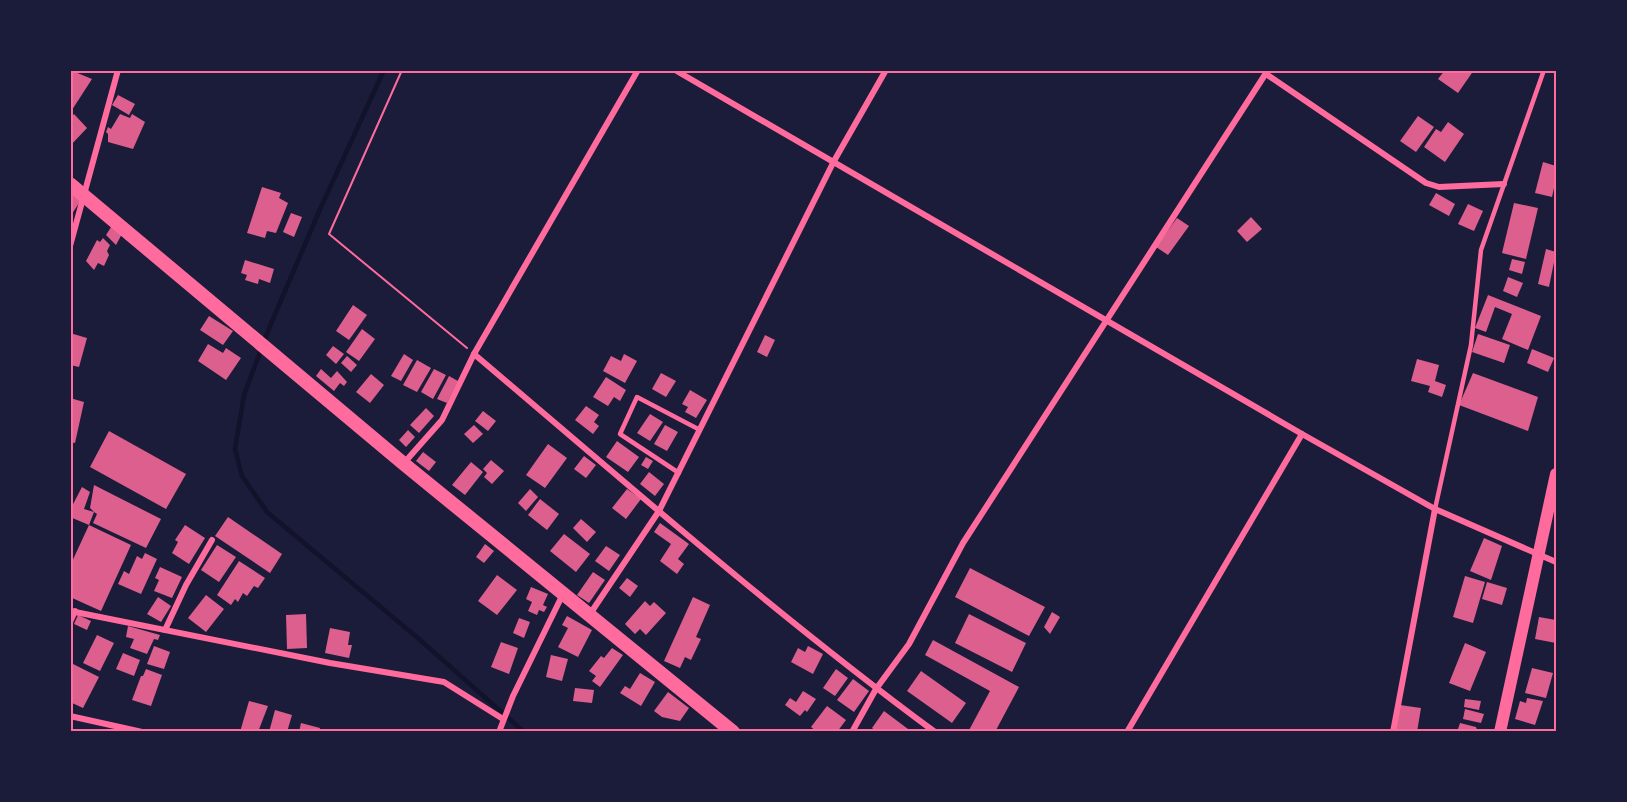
<svg xmlns="http://www.w3.org/2000/svg" width="1627" height="802" font-family="Ubuntu,sans-serif">
<style>
.lines{fill:none;stroke-linecap:round;stroke-linejoin:round}
.stream{stroke:#12122b;stroke-width:4.5}
.building{fill:#dd5f8e}
.path{stroke:#ff6b9d;stroke-width:2}
.service{stroke:#ff6b9d;stroke-width:4.5}
.minor{stroke:#ff6b9d;stroke-width:6}
.secondary{stroke:#ff6b9d;stroke-width:12}
.primary{stroke:#ff6b9d;stroke-width:14}
.neatline{fill:none;stroke:#ff6b9d;stroke-width:2}
</style>
<rect width="100%" height="100%" fill="#1b1b3a"/>
<g class="lines">
<!-- stream -->
<polyline class="stream" points="384,70 321,207 270,326 244,395 235,449 242,476 267,512 419,639 524,732"/>
</g>
<!-- building -->
<g class="building">
<polygon points="70,70 92,79 70,113"/>
<polygon points="1445,70 1474,70 1458,93 1438,79"/>
<polygon points="118,95 135,104 129,115 112,105"/>
<polygon points="74,114 87,128 70,146 70,119"/>
<polygon points="120,114 130,118 132,114 145,122 133,149 108,142 108,134 106,132 108,127 111,129"/>
<polygon points="1418,116 1434,127 1416,152 1400,141"/>
<polygon points="1448,122 1464,134 1445,162 1424,147 1436,129 1441,132"/>
<polygon points="1543,162 1556,166 1556,179 1552,197 1535,193"/>
<polygon points="262,187 281,193 279,198 288,203 276,233 267,231 265,238 247,233"/>
<polygon points="70,192 81,200 70,217"/>
<polygon points="1436,193 1455,204 1449,216 1429,205"/>
<polygon points="1514,203 1538,208 1526,259 1502,253"/>
<polygon points="1468,204 1483,211 1474,231 1458,224"/>
<polygon points="291,213 302,217 294,237 283,232"/>
<polygon points="1251,217 1262,229 1247,242 1237,231"/>
<polygon points="1177,218 1189,226 1168,255 1156,247"/>
<polygon points="113,224 123,232 116,245 106,235"/>
<polygon points="103,238 110,245 107,251 109,255 104,266 98,263 94,270 86,261 97,240 100,242"/>
<polygon points="1546,249 1556,252 1549,287 1538,284"/>
<polygon points="1512,259 1525,262 1522,274 1509,270"/>
<polygon points="245,260 274,269 270,283 259,279 258,284 245,280 247,275 241,273"/>
<polygon points="1508,277 1523,283 1517,297 1503,291"/>
<polygon points="1488,295 1541,316 1528,350 1502,339 1512,314 1495,307 1486,332 1475,328"/>
<polygon points="353,305 367,315 349,340 336,331"/>
<polygon points="209,316 233,331 223,345 200,330"/>
<polygon points="362,329 375,339 359,361 346,352"/>
<polygon points="70,333 87,338 79,367 70,365"/>
<polygon points="1478,334 1510,345 1504,363 1472,352"/>
<polygon points="765,335 775,340 767,357 757,352"/>
<polygon points="208,344 223,353 226,348 241,358 226,380 198,361"/>
<polygon points="333,346 344,354 336,364 326,355"/>
<polygon points="1532,349 1554,358 1548,372 1527,363"/>
<polygon points="404,354 413,360 401,381 391,376"/>
<polygon points="624,354 637,361 625,383 603,371 611,356 621,361"/>
<polygon points="347,356 357,365 351,372 341,363"/>
<polygon points="1417,359 1439,365 1435,381 1446,385 1442,397 1428,392 1430,386 1411,381"/>
<polygon points="417,360 431,368 417,392 403,385"/>
<polygon points="321,369 331,378 337,371 347,382 344,386 340,383 334,391 316,376"/>
<polygon points="434,369 446,375 433,399 421,392"/>
<polygon points="661,373 676,381 666,397 652,389"/>
<polygon points="1473,373 1538,397 1528,431 1459,405"/>
<polygon points="371,374 384,385 370,403 356,392"/>
<polygon points="449,376 458,381 447,403 437,399"/>
<polygon points="606,377 626,390 620,401 614,397 608,406 593,397"/>
<polygon points="690,390 707,400 696,418 685,412 688,407 682,404"/>
<polygon points="70,398 84,402 75,443 70,442"/>
<polygon points="586,406 599,415 594,422 599,426 593,434 575,420"/>
<polygon points="426,408 434,416 419,433 410,425"/>
<polygon points="483,411 496,421 488,431 475,421"/>
<polygon points="650,414 663,422 650,441 637,433"/>
<polygon points="474,425 483,434 473,443 464,434"/>
<polygon points="665,425 678,432 667,451 654,444"/>
<polygon points="408,430 415,437 406,447 399,440"/>
<polygon points="109,431 186,474 166,509 90,467"/>
<polygon points="617,441 639,457 628,472 606,457"/>
<polygon points="548,444 567,458 545,488 526,475"/>
<polygon points="423,452 436,462 429,471 416,461"/>
<polygon points="584,456 596,465 586,478 574,469"/>
<polygon points="646,457 653,461 648,469 641,465"/>
<polygon points="491,460 504,471 492,484 484,477 487,473 483,469"/>
<polygon points="471,462 483,472 465,495 452,485"/>
<polygon points="649,472 664,484 655,496 640,484"/>
<polygon points="94,485 161,519 146,548 93,523 97,514 94,512 89,525 70,517 70,510 82,487 90,492 84,509 94,512 90,508"/>
<polygon points="530,489 538,497 526,511 518,503"/>
<polygon points="627,489 641,499 626,519 612,508"/>
<polygon points="540,499 559,514 547,530 528,515"/>
<polygon points="228,517 282,554 270,573 215,536"/>
<polygon points="581,519 596,532 587,542 573,528"/>
<polygon points="660,523 689,544 678,559 684,564 677,574 660,561 671,544 654,532"/>
<polygon points="89,525 131,545 101,611 70,597 70,566"/>
<polygon points="185,525 205,538 189,564 172,553 178,542 175,540"/>
<polygon points="564,534 590,554 576,572 550,551"/>
<polygon points="1484,538 1502,546 1491,580 1470,571"/>
<polygon points="485,544 494,551 484,563 476,557"/>
<polygon points="217,545 236,557 219,582 201,570"/>
<polygon points="606,546 620,555 609,571 595,561"/>
<polygon points="145,553 157,559 141,594 118,584 124,571 129,574 137,556 142,559"/>
<polygon points="239,561 265,578 258,588 254,586 247,596 243,593 238,602 235,599 231,605 217,595"/>
<polygon points="160,567 182,577 172,598 154,591 159,580 155,578"/>
<polygon points="970,568 1045,607 1029,636 955,597"/>
<polygon points="593,572 605,580 589,603 577,595"/>
<polygon points="497,575 517,590 497,615 478,601"/>
<polygon points="1465,576 1485,582 1473,623 1453,617"/>
<polygon points="627,578 638,586 630,597 619,588"/>
<polygon points="1487,582 1507,588 1502,605 1482,599"/>
<polygon points="531,587 548,594 543,605 547,607 544,612 539,610 537,615 528,611 532,602 526,599"/>
<polygon points="206,595 224,609 206,632 188,618"/>
<polygon points="158,597 171,606 161,622 147,614"/>
<polygon points="693,597 710,605 696,637 701,639 691,660 685,657 680,668 664,661"/>
<polygon points="645,601 650,606 654,602 666,613 646,635 640,629 635,634 625,624"/>
<polygon points="1052,612 1060,617 1050,634 1044,627"/>
<polygon points="306,614 307,648 287,649 286,615"/>
<polygon points="969,614 1026,643 1012,672 955,643"/>
<polygon points="78,615 91,621 87,630 74,624"/>
<polygon points="567,616 592,630 578,657 558,647 568,628 562,625"/>
<polygon points="1539,617 1556,620 1556,643 1535,639"/>
<polygon points="519,618 530,622 524,638 513,633"/>
<polygon points="128,626 160,635 158,640 154,639 147,654 130,648 134,639 126,637"/>
<polygon points="330,628 350,632 348,645 352,645 349,658 325,653"/>
<polygon points="97,635 114,643 100,671 83,663"/>
<polygon points="933,640 1019,687 995,732 968,732 990,691 925,655"/>
<polygon points="501,642 518,648 509,674 491,667"/>
<polygon points="1465,643 1486,652 1470,691 1449,683"/>
<polygon points="154,646 170,652 164,669 147,664"/>
<polygon points="808,646 823,654 813,674 791,662 798,648 805,652"/>
<polygon points="612,648 623,655 600,687 592,681 596,676 589,671 601,656 604,658"/>
<polygon points="123,653 140,660 134,676 116,669"/>
<polygon points="551,655 568,659 562,681 546,677"/>
<polygon points="73,664 99,677 83,708 70,702 70,669"/>
<polygon points="1532,668 1553,673 1546,698 1525,693"/>
<polygon points="146,669 162,675 151,706 132,700 141,676 143,676"/>
<polygon points="836,669 848,678 835,696 823,688"/>
<polygon points="921,671 966,703 952,723 907,691"/>
<polygon points="640,673 655,682 641,706 620,693 625,686 630,689"/>
<polygon points="853,679 869,691 854,712 837,700"/>
<polygon points="575,688 594,690 592,703 573,701"/>
<polygon points="803,691 816,699 807,712 805,710 800,716 785,705 790,698 796,702"/>
<polygon points="668,692 689,708 680,721 662,717 654,711"/>
<polygon points="1527,698 1543,701 1535,725 1515,719 1520,701 1526,703"/>
<polygon points="1465,699 1481,701 1479,710 1464,707"/>
<polygon points="249,701 268,706 258,732 240,732"/>
<polygon points="1400,705 1421,708 1417,732 1395,732"/>
<polygon points="827,706 846,720 837,732 817,732 811,727"/>
<polygon points="1465,709 1484,714 1481,723 1463,719"/>
<polygon points="275,710 292,715 287,732 269,732"/>
<polygon points="884,711 912,732 877,732 872,728"/>
<polygon points="301,723 320,728 319,732 299,732"/>
<polygon points="1460,723 1476,727 1478,732 1457,732"/>
</g>
<g class="lines">
<!-- path -->
<polyline class="path" points="402,70 329,234 467,348"/>
<!-- service -->
<g class="service">
<polyline points="679,473 620,434 637,397 700,430"/>
<polyline points="1435,509 1471,345 1481,250 1544,70"/>
</g>
<!-- minor -->
<g class="minor">
<polyline points="675,70 1302,434 1435,509 1556,562"/>
<polyline points="1266,74 1426,183 1439,187 1504,184"/>
<polyline points="70,246 118,70"/>
<path d="M474,354C625,482 775,614 935,732"/>
<polyline points="404,463 442,420 474,354 638,70"/>
<polyline points="70,611 330,663 444,682 503,719"/>
<polyline points="590,614 659,511 834,161 886,70"/>
<polyline points="70,622 75,611"/>
<polyline points="165,630 186,585 212,540"/>
<polyline points="70,716 142,732"/>
<polyline points="499,732 513,696 563,594"/>
<polyline points="852,732 876,689 909,644 963,543 1268,70"/>
<polyline points="1127,732 1302,434"/>
<polyline points="1393,732 1435,509"/>
</g>
<!-- secondary -->
<polyline class="secondary" points="1500,732 1556,474"/>
<!-- primary -->
<polyline class="primary" points="70,184 404,464 733,732"/>
</g>
<!-- border -->
<rect width="1627" height="802" fill="none" stroke="#1b1b3a" stroke-width="144"/>
<rect x="72" y="72" width="1483" height="658" class="neatline"/>
</svg>
